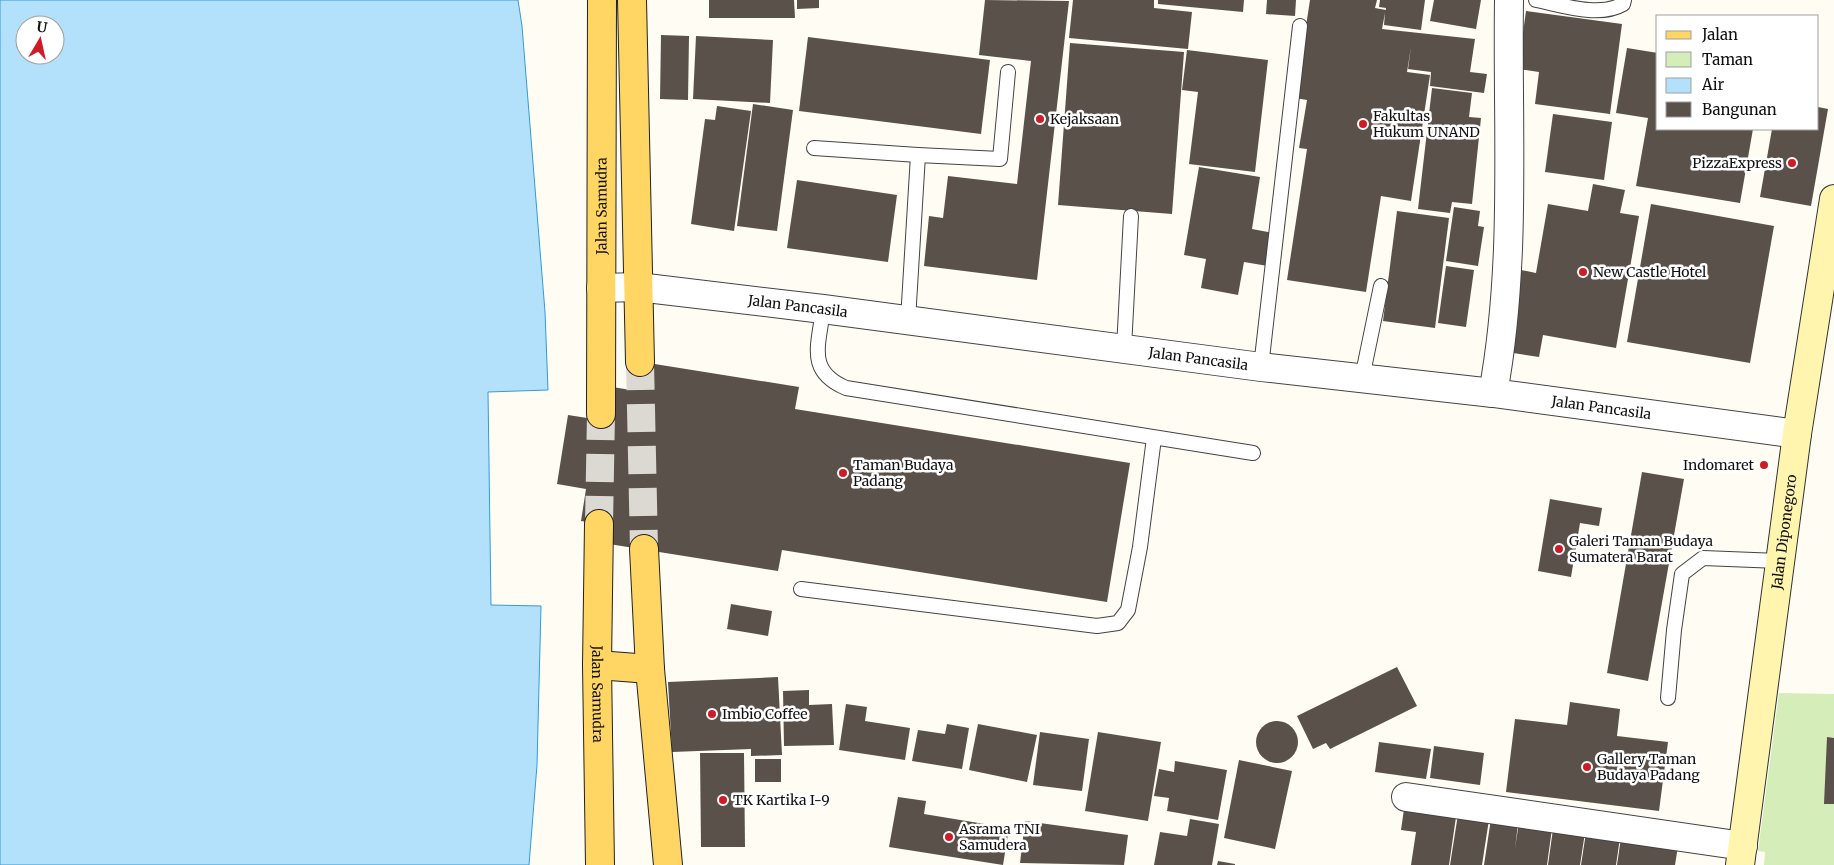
<svg xmlns="http://www.w3.org/2000/svg" width="1834" height="865" font-family="Merriweather,serif">
<style>
.green{fill:#d5eeb9}
.water{fill:#b3e1fb;stroke:#349ad8;fill-rule:evenodd}
.building{fill:#5a514b}
.lines{fill:none;stroke-linecap:round;stroke-linejoin:round}
.primary-tunnel{stroke:#dbd9d1;stroke-width:28;stroke-dasharray:28 14;stroke-linecap:butt}
.service-casing{stroke:#434343;stroke-width:16}
.minor-casing{stroke:#434343;stroke-width:30}
.tertiary-casing{stroke:#434343;stroke-width:30}
.secondary-casing{stroke:#323232;stroke-width:30}
.primary-casing{stroke:#212121;stroke-width:30}
.service{stroke:#fff;stroke-width:14}
.minor{stroke:#fff;stroke-width:28}
.tertiary{stroke:#fff;stroke-width:28}
.secondary{stroke:#fff5ae;stroke-width:28}
.primary{stroke:#ffd663;stroke-width:28}
.poi-dot{fill:#cd1c27;stroke:#fff;stroke-width:2}
.labels{text-anchor:middle;stroke-width:5;stroke-linejoin:round;paint-order:stroke}
.poi-label{font-size:14px;fill:#101010;stroke:#fff;text-anchor:start}
.street-label{font-size:14px;fill:#101010;stroke:#fff}
</style>
<rect width="100%" height="100%" fill="#fffdf3"/>
<!-- green -->
<polygon class="green" points="1779,693 1834,694 1834,865 1764,865 1765,852 1758,851"/>
<!-- water -->
<path class="water" d="M0,0H518L522,26L545,312L548,390L488,392L491,605L541,606L537,765L529,865H0ZM25,25H55V55H25Z"/>
<!-- building -->
<g class="building">
<polygon points="709,0 794,0 795,18 709,18"/>
<polygon points="797,0 819,0 819,8 797,9"/>
<polygon points="985,0 1069,1 1037,280 924,266 929,216 943,218 948,176 1017,184 1031,61 979,55"/>
<polygon points="1073,0 1154,0 1154,8 1192,12 1188,49 1069,38"/>
<polygon points="1158,0 1244,0 1243,12 1158,4"/>
<polygon points="1267,0 1296,0 1295,16 1266,14"/>
<polygon points="1310,0 1377,0 1375,8 1386,10 1386,8 1379,7 1380,0 1425,0 1421,30 1384,25 1385,13 1382,29 1475,39 1470,72 1487,74 1484,93 1430,86 1431,72 1408,69 1411,47 1407,72 1430,75 1411,201 1381,196 1366,292 1287,280 1307,149 1299,148 1307,100 1295,98"/>
<polygon points="1434,0 1481,0 1476,29 1430,21"/>
<polygon points="1526,11 1622,24 1610,114 1535,104 1539,72 1518,69"/>
<polygon points="661,35 689,36 688,100 660,99"/>
<polygon points="696,36 773,40 770,103 693,99"/>
<polygon points="808,37 990,60 981,134 799,111"/>
<polygon points="1070,43 1184,52 1172,214 1058,205"/>
<polygon points="1627,48 1658,53 1658,129 1753,129 1740,203 1636,186 1648,118 1616,113"/>
<polygon points="1187,50 1268,60 1255,172 1189,164 1198,92 1182,90"/>
<polygon points="1432,88 1472,93 1469,117 1481,118 1472,204 1452,202 1450,213 1418,209"/>
<polygon points="753,104 793,110 777,231 737,226"/>
<polygon points="717,106 751,111 734,231 691,224 705,119 715,120"/>
<polygon points="1818,107 1828,109 1811,206 1760,197 1772,129 1818,129"/>
<polygon points="1553,114 1612,122 1604,180 1545,172"/>
<polygon points="1199,167 1260,177 1252,229 1274,233 1268,266 1244,262 1238,295 1201,288 1206,259 1184,255"/>
<polygon points="797,180 897,195 888,262 787,248"/>
<polygon points="1593,184 1625,190 1620,213 1639,216 1616,348 1543,335 1539,357 1507,352 1521,270 1536,273 1548,204 1588,211"/>
<polygon points="1651,204 1774,226 1750,363 1627,342"/>
<polygon points="1454,207 1480,211 1478,226 1484,227 1478,266 1446,261"/>
<polygon points="1397,211 1449,218 1435,328 1383,321"/>
<polygon points="1446,266 1474,270 1466,327 1438,323"/>
<polygon points="636,361 799,387 795,409 1130,463 1107,602 782,550 778,571 609,544 612,526 581,521 586,489 557,484 568,415 600,420 606,386 631,390"/>
<polygon points="1642,472 1684,479 1648,681 1607,673"/>
<polygon points="1550,499 1602,508 1599,526 1580,523 1571,577 1538,571"/>
<polygon points="731,604 772,611 768,636 727,629"/>
<polygon points="1397,667 1417,706 1330,749 1326,743 1313,749 1297,716"/>
<polygon points="778,677 782,755 751,756 751,749 672,752 668,682"/>
<polygon points="809,690 809,705 832,704 834,745 784,746 783,691"/>
<polygon points="1570,702 1620,709 1617,736 1668,742 1659,811 1506,792 1515,719 1567,725"/>
<polygon points="846,704 867,707 865,721 910,728 905,760 839,750"/>
<circle cx="1277" cy="742" r="21"/>
<polygon points="947,724 969,728 962,769 912,761 918,730 945,734"/>
<polygon points="978,724 1037,735 1027,782 969,770"/>
<polygon points="1040,732 1089,739 1082,791 1033,785"/>
<polygon points="1098,732 1161,742 1148,821 1085,811"/>
<polygon points="1827,737 1834,738 1834,804 1824,804"/>
<polygon points="1379,742 1431,749 1426,779 1375,772"/>
<polygon points="1434,746 1484,753 1480,785 1430,778"/>
<polygon points="700,753 744,753 745,847 701,847"/>
<rect x="755" y="759" width="26" height="23"/>
<polygon points="1239,760 1292,771 1275,849 1224,838"/>
<polygon points="1175,761 1227,770 1218,820 1167,811 1169,798 1154,796 1159,769 1174,772"/>
<polygon points="898,797 926,801 924,814 1009,828 1003,865 889,847"/>
<polygon points="1405,802 1457,810 1449,865 1411,865 1416,832 1401,830"/>
<polygon points="1459,808 1490,813 1482,865 1450,865"/>
<polygon points="1492,812 1519,816 1515,848 1520,816 1553,821 1547,865 1484,865"/>
<polygon points="1190,819 1219,824 1212,865 1154,865 1160,832 1187,836"/>
<polygon points="1025,821 1128,835 1124,865 1020,863"/>
<polygon points="1554,822 1586,826 1580,865 1548,865"/>
<polygon points="1587,826 1621,831 1616,865 1581,865"/>
<polygon points="1622,831 1679,840 1675,865 1617,865"/>
<polygon points="1218,861 1235,864 1235,865 1217,865"/>
</g>
<g class="lines">
<!-- primary-tunnel -->
<g class="primary-tunnel">
<polyline points="640,362 644,549"/>
<polyline points="599,524 601,414"/>
</g>
<defs>
<g id="service">
<path d="M1536,0C1562,5 1599,18 1623,4L1624,0"/>
<polyline points="814,148 918,155"/>
<path d="M823,309C819,345 806,371 846,388L1253,453"/>
<polyline points="908,320 918,155 1000,159 1008,72"/>
<polyline points="1124,348 1131,216"/>
<polyline points="1261,367 1300,26"/>
<polyline points="1362,378 1381,286"/>
<polyline points="801,589 1097,626 1118,623 1128,610 1140,547 1154,438"/>
<polyline points="1668,698 1674,630 1682,574 1703,558 1779,561"/>
</g>
<g id="minor">
<path d="M1493,393C1517,263 1507,132 1509,0"/>
<polyline points="1406,797 1743,846"/>
</g>
<g id="tertiary">
<path id="s1" d="M601,288L638,287L823,309L1261,367L1493,393L1797,434"/>
</g>
<g id="secondary">
<path id="s2" d="M1740,865L1797,434L1834,199"/>
</g>
<g id="primary">
<polyline points="632,0 640,362"/>
<path id="s3" d="M601,414L602,0"/>
<path id="s4" d="M599,524L597,665L600,865"/>
<polyline points="644,549 650,669 668,865"/>
<polyline points="597,665 650,669"/>
</g>
</defs>
<!-- service casing -->
<use href="#service" class="service-casing"/>
<!-- minor casing -->
<use href="#minor" class="minor-casing"/>
<!-- tertiary casing -->
<use href="#tertiary" class="tertiary-casing"/>
<!-- secondary casing -->
<use href="#secondary" class="secondary-casing"/>
<!-- primary casing -->
<use href="#primary" class="primary-casing"/>
<!-- service -->
<use href="#service" class="service"/>
<!-- minor -->
<use href="#minor" class="minor"/>
<!-- tertiary -->
<use href="#tertiary" class="tertiary"/>
<!-- secondary -->
<use href="#secondary" class="secondary"/>
<!-- primary -->
<use href="#primary" class="primary"/>
</g>
<!-- markers -->
<g class="poi-dot">
<circle cx="1040" cy="119" r="5"/>
<circle cx="1363" cy="124" r="5"/>
<circle cx="1792" cy="163" r="5"/>
<circle cx="1583" cy="272" r="5"/>
<circle cx="1764" cy="465" r="5"/>
<circle cx="843" cy="473" r="5"/>
<circle cx="1559" cy="549" r="5"/>
<circle cx="712" cy="714" r="5"/>
<circle cx="1587" cy="767" r="5"/>
<circle cx="723" cy="800" r="5"/>
<circle cx="949" cy="837" r="5"/>
</g>
<g class="labels">
<!-- poi labels -->
<g class="poi-label">
<text x="1373" y="121">Fakultas<tspan x="1373" dy="16">Hukum UNAND</tspan></text>
<text x="1050" y="124">Kejaksaan</text>
<text x="1782" y="168" text-anchor="end">PizzaExpress</text>
<text x="1593" y="277">New Castle Hotel</text>
<text x="853" y="470">Taman Budaya<tspan x="853" dy="16">Padang</tspan></text>
<text x="1754" y="470" text-anchor="end">Indomaret</text>
<text x="1569" y="546">Galeri Taman Budaya<tspan x="1569" dy="16">Sumatera Barat</tspan></text>
<text x="722" y="719">Imbio Coffee</text>
<text x="1597" y="764">Gallery Taman<tspan x="1597" dy="16">Budaya Padang</tspan></text>
<text x="733" y="805">TK Kartika I-9</text>
<text x="959" y="834">Asrama TNI<tspan x="959" dy="16">Samudera</tspan></text>
</g>
<!-- street labels -->
<g class="street-label">
<text dy="5" stroke="none"><textPath href="#s3" startOffset="208">Jalan Samudra</textPath></text>
<text dy="5" stroke="none"><textPath href="#s1" startOffset="198">Jalan Pancasila</textPath></text>
<text dy="5" stroke="none"><textPath href="#s1" startOffset="602">Jalan Pancasila</textPath></text>
<text dy="5" stroke="none"><textPath href="#s1" startOffset="1008">Jalan Pancasila</textPath></text>
<text dy="5" stroke="none"><textPath href="#s2" startOffset="336">Jalan Diponegoro</textPath></text>
<text dy="5" stroke="none"><textPath href="#s4" startOffset="170">Jalan Samudra</textPath></text>
</g>
</g>
<!-- legend -->
<rect x="1656" y="15" width="162" height="115" fill="#ffffff" stroke="#9f9f9f"/>
<rect x="1666" y="31" width="25" height="8" fill="#ffd663" stroke="#9f9f9f"/>
<text x="1702" y="40" font-size="15" fill="#101010">Jalan</text>
<rect x="1666" y="52" width="25" height="15" fill="#d5eeb9" stroke="#9f9f9f"/>
<text x="1702" y="65" font-size="15" fill="#101010">Taman</text>
<rect x="1666" y="78" width="25" height="15" fill="#b3e1fb" stroke="#9f9f9f"/>
<text x="1702" y="90" font-size="15" fill="#101010">Air</text>
<rect x="1666" y="102" width="25" height="15" fill="#5a514b" stroke="#9f9f9f"/>
<text x="1702" y="115" font-size="15" fill="#101010">Bangunan</text>
<!-- north arrow -->
<g transform="translate(40 40) rotate(9)"><circle r="24" fill="#ffffff" stroke="#9f9f9f"/>
<path d="M0-4L9 19L0 12L-9 19Z" fill="#cd1c27"/>
<text y="-8" font-size="14" font-weight="bold" text-anchor="middle" fill="#101010">U</text>
</g>
</svg>
